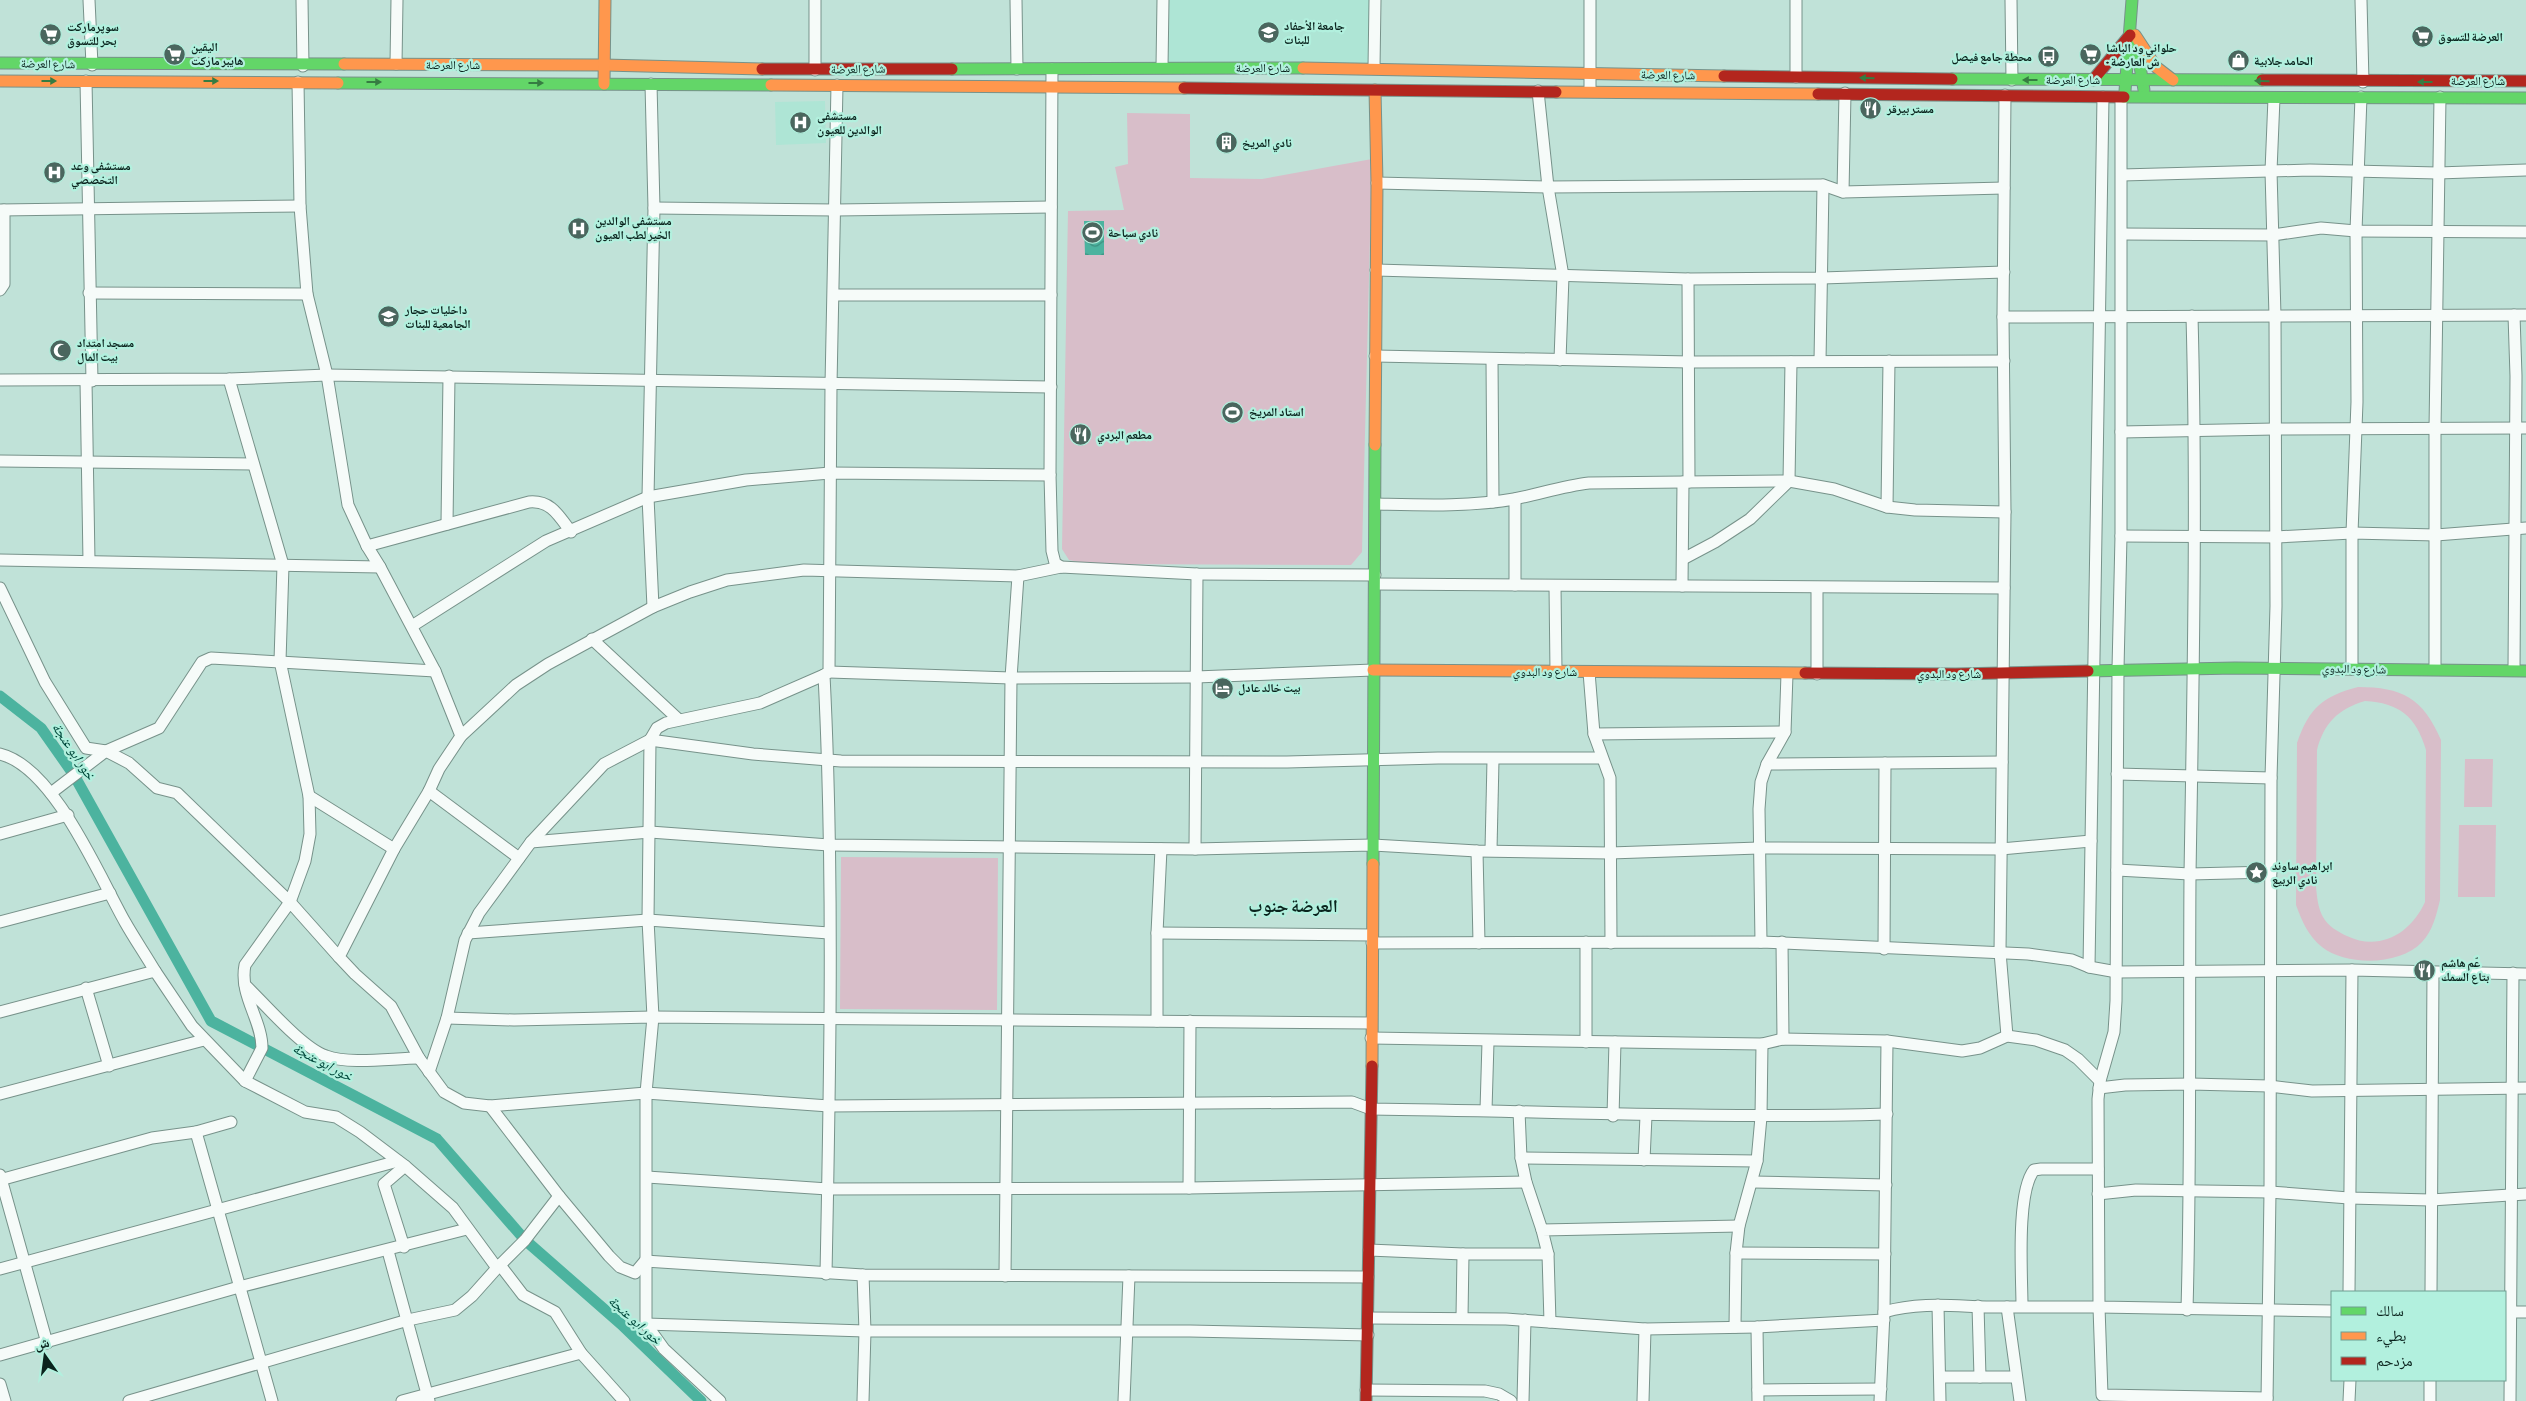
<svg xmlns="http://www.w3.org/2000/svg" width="2526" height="1401" font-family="'Asap Condensed','Noto Naskh Arabic',sans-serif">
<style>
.built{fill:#aee5d5}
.grass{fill:#d8bec9;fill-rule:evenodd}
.water{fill:url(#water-waves)}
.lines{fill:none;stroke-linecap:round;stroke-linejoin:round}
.canal{stroke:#4cb39f;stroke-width:11}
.street-casing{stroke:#77928a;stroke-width:13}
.fast-casing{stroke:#77928a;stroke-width:13}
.slow-casing{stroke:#77928a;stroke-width:13}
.jam-casing{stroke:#77928a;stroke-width:13}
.street{stroke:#f6fbf9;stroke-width:11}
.fast{stroke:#63d668;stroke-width:11}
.slow{stroke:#ff974d;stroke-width:11}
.jam{stroke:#b3261e;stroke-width:11}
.oneway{fill:#367c42}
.labels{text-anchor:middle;stroke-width:4.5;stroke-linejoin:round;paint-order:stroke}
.poi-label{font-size:12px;font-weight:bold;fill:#0a231d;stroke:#b2f0de;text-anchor:start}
.street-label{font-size:12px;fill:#0a231d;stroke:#b2f0de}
.water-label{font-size:14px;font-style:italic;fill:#00483b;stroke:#b2f0de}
.district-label{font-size:18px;font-weight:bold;fill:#0a231d;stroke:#b2f0de}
</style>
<defs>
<pattern id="water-waves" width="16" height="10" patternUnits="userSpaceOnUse" patternTransform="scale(1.25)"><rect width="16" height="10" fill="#4cb39f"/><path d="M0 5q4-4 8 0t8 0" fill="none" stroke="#3d9181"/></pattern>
</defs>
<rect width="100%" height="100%" fill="#c0e2d8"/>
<!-- built -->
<g class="built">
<polygon points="1163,0 1374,0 1374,68 1162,67"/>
<polygon points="825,101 826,143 776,145 775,102"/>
</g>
<!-- grass -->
<g class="grass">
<polygon points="1127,113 1190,114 1190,178 1262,179 1372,159 1362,552 1351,565 1087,564 1069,560 1062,549 1068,211 1124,210 1115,167 1128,164"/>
<path d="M2358,687C2402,687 2423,698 2441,740L2440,900C2436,916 2433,930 2422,942C2400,966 2346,966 2322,947C2308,936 2302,921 2296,905L2297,743C2309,708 2323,696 2358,687ZM2365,701C2399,703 2416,716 2426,750L2425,902C2411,933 2380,952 2347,936C2338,932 2328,926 2323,917C2318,908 2317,897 2316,887L2317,750C2324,723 2338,709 2365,701Z"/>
<polygon points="2465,759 2493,759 2492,807 2464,807"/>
<polygon points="2459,825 2496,825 2495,897 2458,897"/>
<polygon points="841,857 998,858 997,1010 840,1009"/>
</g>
<!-- water -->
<polygon class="water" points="1084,221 1104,221 1104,255 1085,255"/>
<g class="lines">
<!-- canal -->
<polyline class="canal" points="0,696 41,728 74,775 211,1021 437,1139 525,1240 621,1324 701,1401"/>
<defs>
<g id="street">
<polyline points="89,0 92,65"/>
<polyline points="302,0 303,66"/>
<polyline points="815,0 815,70"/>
<polyline points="1016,0 1017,69"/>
<polyline points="1796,0 1796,77"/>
<polyline points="2011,0 2012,80"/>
<polyline points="2361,0 2363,82"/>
<polyline points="396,64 397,0"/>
<polyline points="1162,67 1163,0"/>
<polyline points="1374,68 1375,0"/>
<polyline points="1052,69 1050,475 1052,551 1055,563 1061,567"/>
<polyline points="86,81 92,381"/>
<polyline points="298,82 300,206 307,294 327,375 348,505 367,546 380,567 435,671 461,736"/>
<polyline points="651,84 654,208 648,497 653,607"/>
<polyline points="1538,91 1548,187 1563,276 1560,360"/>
<polyline points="1590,91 1590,0"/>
<polyline points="2005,95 2003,317 2005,512 2000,952 2007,1036"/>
<polyline points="2121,97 2121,536 2118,669 2116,1001 2114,1032 2100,1081 2098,1099 2099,1307 2332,1311"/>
<polyline points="2122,175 2310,170 2438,173 2526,170"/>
<polyline points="1377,183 1548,187 1823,185 1843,192 2004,188"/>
<polyline points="1843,192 1845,93"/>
<polyline points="654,208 836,210 1051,207"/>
<polyline points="0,210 300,206"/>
<polyline points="2122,234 2273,235 2321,228 2356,231 2526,232"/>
<polyline points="1376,270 1688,279 1822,278 2004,272"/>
<polyline points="1688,279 1689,482"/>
<polyline points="0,290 4,284 4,210"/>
<polyline points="89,293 307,294"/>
<polyline points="834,295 1051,295"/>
<polyline points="2003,317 2526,315"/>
<polyline points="1375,356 1690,362 2004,361"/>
<polyline points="1492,359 1493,502"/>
<polyline points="1820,361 1823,185"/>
<polyline points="0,380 229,379 327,375 1051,387"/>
<polyline points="86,381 89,561"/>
<polyline points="2121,432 2275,429 2526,428"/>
<polyline points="0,461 253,464"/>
<polyline points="1515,499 1515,585"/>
<path d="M1376,504C1421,505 1469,507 1514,499C1540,494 1563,486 1589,483L1789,481L1834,489L1887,507L1915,510L2005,512"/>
<polyline points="1887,507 1889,361"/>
<polyline points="447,524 449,376"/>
<polyline points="2121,536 2276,537 2352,533 2436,535 2526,528"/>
<path d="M367,546L529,502C551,500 559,516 571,532"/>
<polyline points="1683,559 1715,542 1750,519 1789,481 1791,362"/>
<polyline points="0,560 380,567"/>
<path d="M1375,575L1197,574L1061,567L1018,576L804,570L727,580L690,592L653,607L548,664L516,685L461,736L439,769L429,791L394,849L339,957L355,974L391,1006L419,1058L444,1092L464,1103L490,1106L646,1093L829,1106L1352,1102L1371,1109C1543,1111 1714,1119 1887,1114"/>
<polyline points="1375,584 2004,588"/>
<polyline points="1555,586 1556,672"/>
<polyline points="1682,586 1683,482"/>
<polyline points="0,588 45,682 86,748 106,751 129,763 157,788 177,793 290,902 305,861 310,834 309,796 280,661 283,565 229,379"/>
<polyline points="1817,588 1817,674"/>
<polyline points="412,626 546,541 648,497 746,480 830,473 1050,475"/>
<polyline points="592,639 678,719"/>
<polyline points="2352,669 2352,533 2357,402 2356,231 2361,97"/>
<polyline points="2435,669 2435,429 2440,97"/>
<polyline points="2514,670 2516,376 2514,315"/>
<polyline points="829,672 1011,678 1196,677 1373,670"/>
<polyline points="1589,672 1594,734 1610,778 1611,943"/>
<polyline points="1594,734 1785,732"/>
<path d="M0,754C54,767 99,876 125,922C134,938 145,954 155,971"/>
<polyline points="1767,764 2002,762"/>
<polyline points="2117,774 2271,778"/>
<polyline points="429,791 519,858"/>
<polyline points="51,793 106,751 159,728 202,662 211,658 435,671"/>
<polyline points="309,796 394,849"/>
<polyline points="0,834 68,815"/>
<polyline points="531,842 650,832 829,845 1195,849 1373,845 1477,851 1610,853 1759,848 2001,849 2091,841"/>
<polyline points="1195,849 1197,574"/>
<polyline points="1491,850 1493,760"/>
<polyline points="1477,851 1479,943"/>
<polyline points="2117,870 2190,874 2271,872"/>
<polyline points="0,922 110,893"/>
<polyline points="468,933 648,920 829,933"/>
<polyline points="1157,933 1372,935"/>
<polyline points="1586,942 1586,1042"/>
<polyline points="1761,942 1759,809 1761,782 1767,764 1785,732 1787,674"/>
<polyline points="1782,942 1783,1039"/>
<polyline points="1372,943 1761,942 2028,954 2072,960 2089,967 2117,972 2352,970 2526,974"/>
<polyline points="1884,949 1885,763"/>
<polyline points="2089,967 2103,97"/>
<path d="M245,985C264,1003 302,1048 326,1056C350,1065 393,1058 419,1058"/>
<polyline points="86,988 109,1066"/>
<polyline points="0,1012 155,971 192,1026 245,1081 305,1112 336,1117 360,1132 405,1166 384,1184 404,1247"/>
<polyline points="447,1018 514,1020 653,1017 1371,1023"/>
<polyline points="1157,1021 1157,933 1161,849"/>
<polyline points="1371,1038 1686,1043 1762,1044 1783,1039 1887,1041 1962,1051 1980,1048 2007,1036 2036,1040 2065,1050 2078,1059 2100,1081"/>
<polyline points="429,1072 447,1018 465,940 479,913 531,842 604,764 650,740 753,754 841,761 1287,762 1438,758 1602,758"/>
<path d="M245,1081L262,1048C262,1020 239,995 245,965L290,902L339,957"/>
<polyline points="2099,1088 2125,1085 2191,1084 2269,1086 2312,1091 2526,1088"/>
<polyline points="0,1094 204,1040"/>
<polyline points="490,1106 559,1196 609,1256 620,1267 635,1273 645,1261 863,1275 1368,1277"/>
<polyline points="1486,1110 1488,1042"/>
<polyline points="1519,1111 1521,1158 1526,1182 1542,1230"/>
<polyline points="1613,1116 1615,1042"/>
<polyline points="196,1132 272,1401"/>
<polyline points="1521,1158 1757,1161"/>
<polyline points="1644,1160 1646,1116"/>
<polyline points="405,1166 453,1208 497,1268 525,1240 559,1196"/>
<polyline points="0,1175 47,1343"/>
<polyline points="647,1177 828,1189 1189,1188 1526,1182"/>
<polyline points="0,1180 152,1138 196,1132 231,1122"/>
<polyline points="1753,1182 1886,1185"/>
<polyline points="1189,1188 1190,1021"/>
<polyline points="2098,1194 2136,1190 2270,1192 2349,1198 2431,1200 2526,1194"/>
<polyline points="1369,1250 1463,1254 1548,1254"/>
<polyline points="388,1251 429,1401"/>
<polyline points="1736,1253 1885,1254"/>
<polyline points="500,1265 523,1295 555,1312 581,1353 624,1401"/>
<polyline points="0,1269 398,1161"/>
<path d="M826,1274C830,1075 834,874 824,675L829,672L831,385L837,85"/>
<polyline points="1005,1276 1011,678 1018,576"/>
<polyline points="2349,1292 2352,970"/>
<polyline points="2431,1292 2433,972"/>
<polyline points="1938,1305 1940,1401"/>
<polyline points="1978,1306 1980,1377"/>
<path d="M2022,1306C2022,1276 2016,1193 2034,1170L2041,1169H2098"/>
<polyline points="2007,1307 2020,1401"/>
<path d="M2187,1310C2191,1165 2189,1020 2190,875C2193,689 2197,503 2192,316"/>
<path d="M1884,1312C1926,1300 1964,1308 2007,1307C2037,1307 2068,1307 2099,1307L2102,1395L2267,1398"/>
<polyline points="2505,1312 2526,1312"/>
<polyline points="1462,1317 1463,1254"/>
<polyline points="1368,1318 1506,1319 1645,1329 1757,1327 1884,1320"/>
<polyline points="1550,1322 1548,1254 1542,1230 1739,1226"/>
<polyline points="646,1324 865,1331 1190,1331 1368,1335"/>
<polyline points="1735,1327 1736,1253 1739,1226 1757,1161 1761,1117 1762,1044"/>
<polyline points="1757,1327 1758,1401"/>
<polyline points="0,1355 239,1287 467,1229"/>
<polyline points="1941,1377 2016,1377"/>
<polyline points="2430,1380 2430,1401"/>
<polyline points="0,1384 5,1401"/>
<polyline points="1366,1390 1485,1391 1499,1394 1511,1401"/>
<polyline points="1758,1390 1881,1389"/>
<polyline points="129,1401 408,1320 455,1310 472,1296 497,1268"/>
<polyline points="402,1401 581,1353"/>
<polyline points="720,1401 664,1349 646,1324 646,1093 653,1017 648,920 650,740 657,728 666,723 760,703 824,675"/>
<polyline points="863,1401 865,1331 863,1275"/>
<polyline points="1124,1401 1129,1276"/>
<polyline points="1523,1401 1525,1320"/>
<polyline points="1643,1401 1645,1329"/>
<polyline points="1880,1401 1884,1312 1887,1041"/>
<polyline points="2267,1401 2270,1192 2271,778 2276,606 2275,316 2271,171 2274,98"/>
<polyline points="2349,1401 2350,1380"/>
<polyline points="2510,1401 2513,973"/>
</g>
<g id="fast">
<polyline points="2135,37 2144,90"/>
<polyline points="0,63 344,64"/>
<polyline points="952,69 1303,68"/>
<polyline points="1952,79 2262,80"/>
<polyline points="338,83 771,85"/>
<polyline points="2125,91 2132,0"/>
<polyline points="2124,97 2526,98"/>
<polyline points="2088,671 2235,668 2526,671"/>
<polyline points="1373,864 1375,445"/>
</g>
<g id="slow">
<polyline points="2135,35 2156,67 2173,80"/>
<polyline points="344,64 604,65 762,69"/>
<polyline points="1303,68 1724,76"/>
<polyline points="0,81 338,83"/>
<polyline points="604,84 605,0"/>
<polyline points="771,85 1184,88"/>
<polyline points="1556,92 1818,94"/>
<polyline points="1375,445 1377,183 1375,90"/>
<polyline points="1373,670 1805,673"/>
<polyline points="1372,1066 1373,864"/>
</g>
<g id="jam">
<polyline points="762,69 952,69"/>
<polyline points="1724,76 1952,79"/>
<polyline points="2093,80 2130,35"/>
<polyline points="2262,80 2526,81"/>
<polyline points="1184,88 1556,92"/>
<polyline points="1818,94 2124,97"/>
<polyline points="1805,673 1956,674 2088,671"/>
<polyline points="1366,1401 1372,1066"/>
</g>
</defs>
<!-- street casing -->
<use href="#street" class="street-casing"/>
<!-- fast casing -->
<use href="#fast" class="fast-casing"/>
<!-- slow casing -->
<use href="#slow" class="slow-casing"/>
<!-- jam casing -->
<use href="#jam" class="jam-casing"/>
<!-- street -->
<use href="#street" class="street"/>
<!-- fast -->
<use href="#fast" class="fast"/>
<!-- slow -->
<use href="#slow" class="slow"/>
<!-- jam -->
<use href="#jam" class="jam"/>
</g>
<!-- one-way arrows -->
<defs><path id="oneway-solid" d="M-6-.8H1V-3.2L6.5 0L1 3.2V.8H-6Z" transform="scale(1.25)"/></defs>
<g class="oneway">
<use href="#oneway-solid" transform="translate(1867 78) rotate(-179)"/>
<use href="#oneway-solid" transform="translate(2030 80) rotate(180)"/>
<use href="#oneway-solid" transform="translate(49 81)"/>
<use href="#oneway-solid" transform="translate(211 81)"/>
<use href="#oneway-solid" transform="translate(2262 81) rotate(-179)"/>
<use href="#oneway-solid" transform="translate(374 82)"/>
<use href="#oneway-solid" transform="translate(2425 82) rotate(180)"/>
<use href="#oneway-solid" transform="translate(536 83)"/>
</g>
<!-- icons -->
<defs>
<symbol id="university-disc" viewBox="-11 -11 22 22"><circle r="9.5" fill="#4a665e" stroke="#b2f0de"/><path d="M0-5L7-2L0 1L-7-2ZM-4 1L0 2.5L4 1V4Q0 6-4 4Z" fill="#fff"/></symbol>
<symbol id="supermarket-disc" viewBox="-11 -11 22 22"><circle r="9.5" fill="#4a665e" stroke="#b2f0de"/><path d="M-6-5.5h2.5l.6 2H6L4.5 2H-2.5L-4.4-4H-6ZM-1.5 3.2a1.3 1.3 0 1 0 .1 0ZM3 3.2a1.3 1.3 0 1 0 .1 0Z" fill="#fff"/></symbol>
<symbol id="bus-disc" viewBox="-11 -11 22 22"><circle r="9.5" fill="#4a665e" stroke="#b2f0de"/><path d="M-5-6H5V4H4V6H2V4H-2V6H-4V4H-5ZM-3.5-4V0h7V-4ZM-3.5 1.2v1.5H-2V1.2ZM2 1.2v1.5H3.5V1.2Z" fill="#fff"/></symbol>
<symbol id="shop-disc" viewBox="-11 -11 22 22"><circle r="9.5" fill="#4a665e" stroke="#b2f0de"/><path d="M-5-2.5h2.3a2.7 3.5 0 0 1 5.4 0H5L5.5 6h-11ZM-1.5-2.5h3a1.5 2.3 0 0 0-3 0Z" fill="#fff"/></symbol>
<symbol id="restaurant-disc" viewBox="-11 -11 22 22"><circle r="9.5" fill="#4a665e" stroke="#b2f0de"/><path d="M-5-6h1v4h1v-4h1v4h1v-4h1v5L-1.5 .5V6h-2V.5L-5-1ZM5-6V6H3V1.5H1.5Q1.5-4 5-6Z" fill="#fff"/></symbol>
<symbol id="hospital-disc" viewBox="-11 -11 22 22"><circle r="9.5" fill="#4a665e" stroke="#b2f0de"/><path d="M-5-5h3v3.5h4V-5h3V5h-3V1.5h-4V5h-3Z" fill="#fff"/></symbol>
<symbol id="building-disc" viewBox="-11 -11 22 22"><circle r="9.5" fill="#4a665e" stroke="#b2f0de"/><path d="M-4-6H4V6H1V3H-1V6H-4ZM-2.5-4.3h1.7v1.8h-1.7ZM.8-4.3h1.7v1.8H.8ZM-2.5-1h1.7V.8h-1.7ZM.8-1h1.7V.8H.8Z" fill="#fff"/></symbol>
<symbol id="stadium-disc" viewBox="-11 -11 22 22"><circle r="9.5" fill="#4a665e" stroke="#b2f0de"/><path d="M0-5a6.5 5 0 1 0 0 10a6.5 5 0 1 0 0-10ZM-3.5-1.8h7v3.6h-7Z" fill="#fff"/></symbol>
<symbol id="mosque-disc" viewBox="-11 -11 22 22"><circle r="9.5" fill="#4a665e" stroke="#b2f0de"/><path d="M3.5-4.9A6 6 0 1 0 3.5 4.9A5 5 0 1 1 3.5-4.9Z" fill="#fff"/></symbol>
<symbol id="hotel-disc" viewBox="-11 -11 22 22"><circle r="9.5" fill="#4a665e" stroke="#b2f0de"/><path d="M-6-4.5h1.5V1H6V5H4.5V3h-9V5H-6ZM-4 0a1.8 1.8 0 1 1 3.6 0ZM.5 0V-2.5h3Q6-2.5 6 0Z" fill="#fff"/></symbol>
<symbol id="sight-disc" viewBox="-11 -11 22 22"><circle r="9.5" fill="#4a665e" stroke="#b2f0de"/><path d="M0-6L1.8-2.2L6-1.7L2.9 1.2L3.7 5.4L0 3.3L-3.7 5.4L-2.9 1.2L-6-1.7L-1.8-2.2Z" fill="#fff"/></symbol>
</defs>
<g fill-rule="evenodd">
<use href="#university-disc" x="1256" y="20" width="25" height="25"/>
<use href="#supermarket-disc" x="38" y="22" width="25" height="25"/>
<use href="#supermarket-disc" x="2410" y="24" width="25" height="25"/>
<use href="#supermarket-disc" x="162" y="42" width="25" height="25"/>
<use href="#supermarket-disc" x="2078" y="42" width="25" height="25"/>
<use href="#bus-disc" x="2036" y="44" width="25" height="25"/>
<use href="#shop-disc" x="2226" y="48" width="25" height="25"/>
<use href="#restaurant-disc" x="1858" y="96" width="25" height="25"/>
<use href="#hospital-disc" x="788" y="110" width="25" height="25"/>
<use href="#building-disc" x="1214" y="130" width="25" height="25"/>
<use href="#hospital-disc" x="42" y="160" width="25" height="25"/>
<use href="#hospital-disc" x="566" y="216" width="25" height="25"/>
<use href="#stadium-disc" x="1080" y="220" width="25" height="25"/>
<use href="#university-disc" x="376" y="304" width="25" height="25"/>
<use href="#mosque-disc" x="48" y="338" width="25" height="25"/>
<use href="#stadium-disc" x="1220" y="400" width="25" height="25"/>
<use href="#restaurant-disc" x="1068" y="422" width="25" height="25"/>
<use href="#hotel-disc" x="1210" y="676" width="25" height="25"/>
<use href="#sight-disc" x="2244" y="860" width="25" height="25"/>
<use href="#restaurant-disc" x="2412" y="958" width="25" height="25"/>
</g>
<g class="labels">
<!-- poi labels -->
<g class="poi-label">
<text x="1284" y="30">جامعة الأحفاد<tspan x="1284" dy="14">للبنات</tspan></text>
<text x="67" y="31">سوپرمارکت<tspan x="67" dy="14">بحر للتسوق</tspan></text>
<text x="2438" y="41">العرضة للتسوق</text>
<text x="191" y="51">اليقين<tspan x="191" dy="14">هايبر ماركت</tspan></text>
<text x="2106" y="52">حلواني ود الباشا<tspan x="2106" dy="14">- ش العارضة</tspan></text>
<text x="2032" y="61" text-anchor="end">محطة جامع فيصل</text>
<text x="2254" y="65">الحامد جلابية</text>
<text x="1887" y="113">مستر بيرقر</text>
<text x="817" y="120">مستشفى<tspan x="817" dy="14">الوالدين للعيون</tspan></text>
<text x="1242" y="147">نادي المريخ</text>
<text x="71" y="170">مستشفى وعد<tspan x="71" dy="14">التخصصي</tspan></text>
<text x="595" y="225">مستشفى الوالدين<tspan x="595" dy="14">الخير لطب العيون</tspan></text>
<text x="1108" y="237">نادي سباحة</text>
<text x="405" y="314">داخليات حجار<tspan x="405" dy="14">الجامعية للبنات</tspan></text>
<text x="77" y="347">مسجد امتداد<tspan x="77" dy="14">بيت المال</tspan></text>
<text x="1249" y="416">استاد المريخ</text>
<text x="1097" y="439">مطعم البردي</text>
<text x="1238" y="692">بيت خالد عادل</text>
<text x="2272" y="870">ابراهيم ساوند<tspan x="2272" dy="14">نادي الربيع</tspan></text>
<text x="2441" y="967">عّم هاشم<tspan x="2441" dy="14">بتاع السمك</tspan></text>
</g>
<!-- street labels -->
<g class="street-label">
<text transform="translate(48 64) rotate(1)" y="4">شارع العرضة</text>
<text x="453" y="69">شارع العرضة</text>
<text x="1263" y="72">شارع العرضة</text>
<text transform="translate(858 69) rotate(-1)" y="4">شارع العرضة</text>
<text transform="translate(1668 75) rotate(1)" y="4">شارع العرضة</text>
<text x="2073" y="84">شارع العرضة</text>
<text x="2478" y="85">شارع العرضة</text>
<text transform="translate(2354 669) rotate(1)" y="4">شارع ود البدوي</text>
<text x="1545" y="676">شارع ود البدوي</text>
<text x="1949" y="678">شارع ود البدوي</text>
</g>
<!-- water labels -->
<g class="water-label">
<text transform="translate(74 751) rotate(56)" y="5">خور ابو عنجة</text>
<text transform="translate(323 1062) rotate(28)" y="5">خور ابو عنجة</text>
<text transform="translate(635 1320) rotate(42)" y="5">خور ابو عنجة</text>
</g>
<!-- district labels -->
<g class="district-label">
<text x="1293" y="912">العرضة جنوب</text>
</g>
</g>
<!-- legend -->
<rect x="2331" y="1291" width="175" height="90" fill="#b2f0de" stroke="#6f9e91"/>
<rect x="2341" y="1307" width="25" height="8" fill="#63d668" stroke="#6f9e91"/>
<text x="2376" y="1316" font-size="15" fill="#0a231d">سالك</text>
<rect x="2341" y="1332" width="25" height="8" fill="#ff974d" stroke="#6f9e91"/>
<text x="2376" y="1341" font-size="15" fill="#0a231d">بطيء</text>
<rect x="2341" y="1357" width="25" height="8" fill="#b3261e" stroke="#6f9e91"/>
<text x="2376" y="1366" font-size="15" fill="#0a231d">مزدحم</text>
<!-- north arrow -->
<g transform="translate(45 1356) rotate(346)" stroke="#b2f0de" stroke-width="4" paint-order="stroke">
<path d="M0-4L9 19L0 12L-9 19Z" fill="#0a231d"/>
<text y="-8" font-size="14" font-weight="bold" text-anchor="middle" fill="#0a231d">ش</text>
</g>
</svg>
